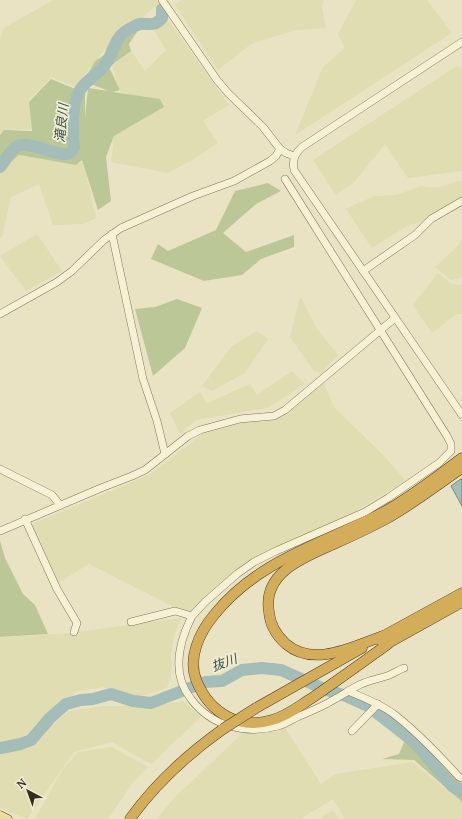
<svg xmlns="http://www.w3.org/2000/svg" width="462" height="819" font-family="'PT Serif','Noto Sans JP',serif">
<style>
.farmland{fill:#dfddb1}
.green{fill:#bcc798}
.water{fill:#a5bdb9;stroke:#6d8b87}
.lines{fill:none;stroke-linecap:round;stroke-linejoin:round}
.river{stroke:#a5bdb9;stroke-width:12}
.minor-casing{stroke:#83755b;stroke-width:8}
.major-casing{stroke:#51432f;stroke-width:9}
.highway-casing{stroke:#51432f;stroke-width:11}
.minor{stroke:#f6f0d5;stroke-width:7}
.major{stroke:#ebdc9d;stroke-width:8}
.highway{stroke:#d4ad5a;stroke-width:10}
.highway-bridge-casing{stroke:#51432f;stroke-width:11;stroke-linecap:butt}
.highway-bridge{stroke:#d4ad5a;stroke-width:10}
.labels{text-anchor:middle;stroke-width:3.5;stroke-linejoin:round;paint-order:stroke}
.water-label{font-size:13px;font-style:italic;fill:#2f5053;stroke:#f2edd2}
</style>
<rect width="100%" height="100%" fill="#eae3c3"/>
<!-- farmland -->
<g class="farmland">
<polygon points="53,0 157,0 159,3 102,53 75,87 51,77 29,100 31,129 4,130 0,135 0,38 4,28"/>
<polygon points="181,0 323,0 322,7 326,28 296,30 251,44 218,70 175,5"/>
<polygon points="356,0 427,0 452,33 295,135 323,67 345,48 338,34"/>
<polygon points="168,20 229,105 203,121 218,143 192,160 168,173 111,162 114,136 161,109 162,100 121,93 112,66 131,51 145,71 166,50 154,30"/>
<polygon points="458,65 462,69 462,171 408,178 385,144 355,181 336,195 313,160"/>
<polygon points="19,155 76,165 83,161 96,218 83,224 53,225 39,184 11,197 2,237 0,239 0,171"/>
<polygon points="462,180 462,200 431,219 407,226 372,248 346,209 374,196 397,195 420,186 436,188"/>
<polygon points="37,234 62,271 26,291 0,256"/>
<polygon points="462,239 462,277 451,280 435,267 456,248"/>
<polygon points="438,273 451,284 462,285 462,314 456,314 432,333 413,305"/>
<polygon points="300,296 317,329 338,355 321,373 314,371 290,337"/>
<polygon points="257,331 268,339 245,373 212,391 202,386 232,346"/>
<polygon points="292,371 305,384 267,408 196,420 180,434 170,413 200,392 207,403 250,384 257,395"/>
<polygon points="324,383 334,407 384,456 406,481 342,519 276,547 254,558 224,579 206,595 191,612 174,607 89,564 58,583 32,524 149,475 202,434 243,422 270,421 285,415"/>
<polygon points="182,618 174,634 171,656 172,672 167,688 135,698 104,687 76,692 50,718 8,747 0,745 0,638 68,633"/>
<polygon points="183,701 201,717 151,764 112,742 74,752 27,819 0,808 0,753 28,745 69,711 104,706 153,706"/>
<polygon points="285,728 321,784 336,774 412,762 462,802 462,819 345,819 333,799 300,819 157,819 173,799 244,732"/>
<polygon points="111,747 148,767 133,782 108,819 35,819 63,769 78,752"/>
<polygon points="333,810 339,819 318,819"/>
</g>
<!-- green -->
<g class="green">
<polygon points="133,31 137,32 129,44 131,51 109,67 120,90 113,92 160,99 164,107 114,136 106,157 111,201 98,210 82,160 76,165 19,155 0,171 0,135 4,130 32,131 29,102 51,79 85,93 85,118 88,88 109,91 93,85 85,79 95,61 110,51 124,34"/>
<polygon points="268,183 281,191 256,204 223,233 246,252 294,235 294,247 261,259 242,275 204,281 151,259 158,244 168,251 216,230 235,191"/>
<polygon points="177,299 202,308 185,348 153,376 135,309 155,307"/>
<polygon points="0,541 5,558 23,594 35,605 48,634 0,637"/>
<polygon points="408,733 427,743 462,774 462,802 414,760 382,759 399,754"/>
</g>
<!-- water -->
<polygon class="water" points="462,478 462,506 451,486"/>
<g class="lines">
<!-- river -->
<g class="river">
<path d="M0,167C6,161 10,149 18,146C31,140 60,159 70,153C72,152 72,150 74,148C72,131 71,99 83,86C91,77 101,72 107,62C113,52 115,38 126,31C130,29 135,25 140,24C150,23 154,27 162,18V9"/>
<polyline points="0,748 21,744 31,740 50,718 66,704 81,700 93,699 111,694 133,701 151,703 205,682 222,681 242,670 262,668 281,670 324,689 346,696 368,706 413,741 452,786 462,792"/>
</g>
<defs>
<g id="minor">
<polyline points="162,0 217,80 228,93 263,127 280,149 286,153 294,156"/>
<path d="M462,42L302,147C294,154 292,161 294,170L462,415"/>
<polyline points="112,234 143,379 157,421 165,454"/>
<polyline points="363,271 415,235 431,219 462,201"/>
<polyline points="0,314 57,282 72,271 104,240 121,228 193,196 234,181 270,161 276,156 280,149"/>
<polyline points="0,469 52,495 60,505"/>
<polyline points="25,519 57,589 77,623 74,632"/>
<polyline points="0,531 101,488 132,476 145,470 188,436 200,430 240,419 274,416 285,410 395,318"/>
<path d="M192,616C179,642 171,674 191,699C211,726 245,735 278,726C286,724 294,718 302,715C314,710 325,705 335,699C343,695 351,689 359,685C369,680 377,679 387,676C393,674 398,670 404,668"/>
<polyline points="131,622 175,611 192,616 205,602 237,574 254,562 276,551 365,512 388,498 439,463 451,451 451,444 447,436 285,179"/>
<path d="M348,691C364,698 381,704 395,715C418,733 439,755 459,777L462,778"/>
<polyline points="352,731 378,704"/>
</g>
<polyline id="major" points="0,815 8,819"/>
<g id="highway">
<path d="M383,636C354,646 314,668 286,644C276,635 270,625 269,612C262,572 305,557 334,544C352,536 369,528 386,519C413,504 437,485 462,468"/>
<polyline points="378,639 462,593"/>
<path d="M388,644C363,662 338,680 312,698C299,706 287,716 272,720C239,730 210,713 197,682C187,659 199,633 214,615C258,560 322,544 382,513C410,498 436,477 462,458"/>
<polyline points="383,646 462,602"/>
<polyline points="256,708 362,648"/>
<path d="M130,819C155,784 188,754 223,729"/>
</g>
</defs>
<!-- minor casing -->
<use href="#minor" class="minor-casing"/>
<!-- major casing -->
<use href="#major" class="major-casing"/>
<!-- highway casing -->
<use href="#highway" class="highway-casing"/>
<!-- minor -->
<use href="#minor" class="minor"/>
<!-- major -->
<use href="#major" class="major"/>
<!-- highway -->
<use href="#highway" class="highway"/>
<defs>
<polyline id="highway-bridge" points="223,729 256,708"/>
</defs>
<!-- highway-bridge casing -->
<use href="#highway-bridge" class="highway-bridge-casing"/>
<!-- highway-bridge -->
<use href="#highway-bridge" class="highway-bridge"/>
</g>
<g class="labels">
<!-- water labels -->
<g class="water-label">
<text transform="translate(61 123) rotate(-84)" y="5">滝良川</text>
<text transform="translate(224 662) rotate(-20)" y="5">抜川</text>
</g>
</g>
<!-- north arrow -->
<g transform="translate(28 791) rotate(319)" stroke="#f2edd2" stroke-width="3" paint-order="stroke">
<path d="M0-3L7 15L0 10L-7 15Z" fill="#342b1e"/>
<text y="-6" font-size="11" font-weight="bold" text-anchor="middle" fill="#342b1e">N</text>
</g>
</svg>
